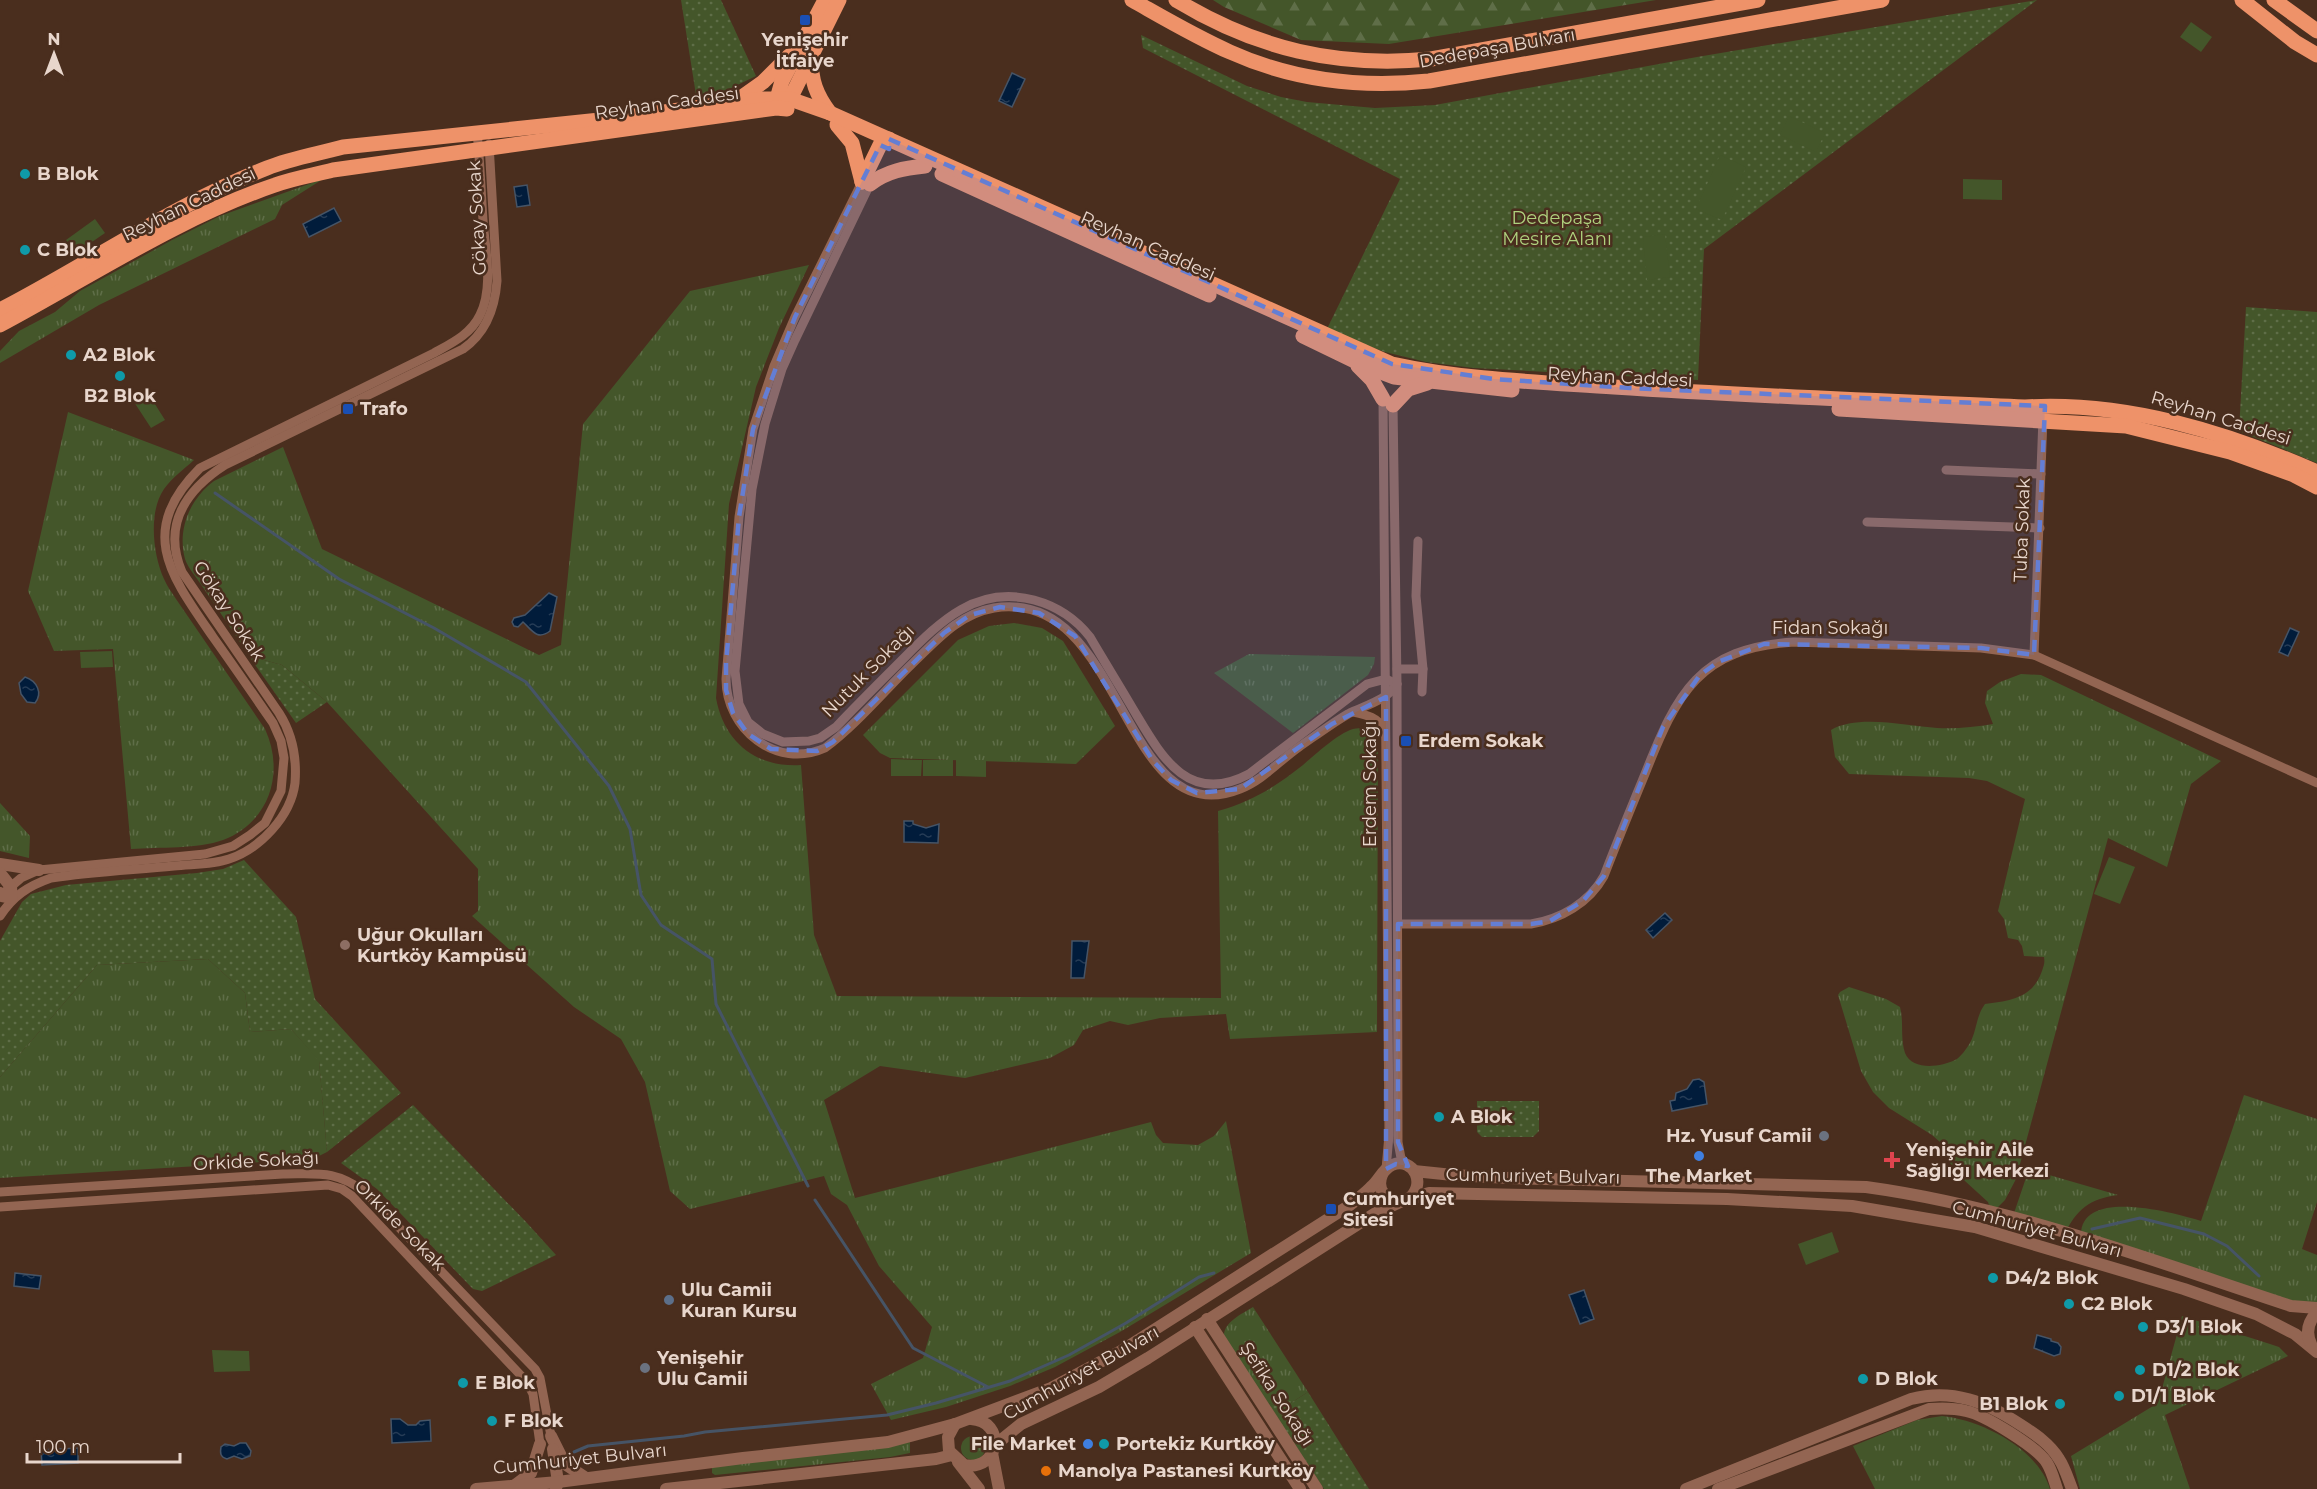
<svg xmlns="http://www.w3.org/2000/svg" width="2317" height="1489" font-family="Montserrat,sans-serif">
<style>
.grass{fill:url(#grass-tufts)}
.forest{fill:url(#forest-firs)}
.park{fill:url(#park-dots)}
.garden{fill:#44562a}
.water{fill:url(#water-ripples);stroke:#465466;stroke-width:1.5}
.lines{fill:none;stroke-linecap:round;stroke-linejoin:round}
.stream{stroke:#465466;stroke-width:3}
.minor{stroke:#936552;stroke-width:9}
.tertiary{stroke:#936552;stroke-width:12}
.primary{stroke:#ee9269;stroke-width:15}
.marked{fill:#647ed4;fill-opacity:0.2;stroke:#647ed4;stroke-width:4.5;stroke-dasharray:12 8;stroke-linejoin:round}
.transit-dot{fill:#1a4fb4;stroke:#4a2e1e;stroke-width:2}
.culture-dot{fill:#0f9aa8;stroke:#4a2e1e;stroke-width:2}
.education-dot{fill:#8d6e63;stroke:#4a2e1e;stroke-width:2}
.worship-dot{fill:#6b7280;stroke:#4a2e1e;stroke-width:2}
.shop-dot{fill:#3f7fe0;stroke:#4a2e1e;stroke-width:2}
.health-dot{fill:#e0444e;stroke:#4a2e1e;stroke-width:2}
.service-dot{fill:#5c6f8a;stroke:#4a2e1e;stroke-width:2}
.food-dot{fill:#e8710a;stroke:#4a2e1e;stroke-width:2}
.labels{text-anchor:middle;stroke-width:5;stroke-linejoin:round;paint-order:stroke}
.poi-label{font-size:18px;font-weight:bold;fill:#e8d6cc;stroke:#4a2e1e;text-anchor:start}
.street-label{font-size:18px;fill:#e8d6cc;stroke:#4a2e1e}
.park-label{font-size:18px;fill:#afd27e;stroke:#4a2e1e}
</style>
<defs>
<pattern id="grass-tufts" width="24" height="20" patternUnits="userSpaceOnUse" patternTransform="scale(1.5)"><rect width="24" height="20" fill="#44562a"/><path d="M3 7l-1-3M5 7V3M7 7l1-3M15 17l-1-3M17 17v-4M19 17l1-3" fill="none" stroke="#5f6e48"/></pattern>
<pattern id="forest-firs" width="22" height="20" patternUnits="userSpaceOnUse" patternTransform="scale(1.5)"><rect width="22" height="20" fill="#44562a"/><path d="M5 1l3.5 6h-7zM16 11l3.5 6h-7z" fill="#5f6e48"/></pattern>
<pattern id="park-dots" width="8" height="8" patternUnits="userSpaceOnUse" patternTransform="scale(1.5)"><rect width="8" height="8" fill="#44562a"/><path d="M2 2h.1M6 6h.1" fill="none" stroke="#5f6e48" stroke-width="1.8" stroke-linecap="round"/></pattern>
<pattern id="water-ripples" width="26" height="14" patternUnits="userSpaceOnUse" patternTransform="scale(1.5)"><rect width="26" height="14" fill="#011c3b"/><path d="M2 4q2-2 4 0t4 0M15 11q2-2 4 0t4 0" fill="none" stroke="#263c56"/></pattern>
</defs>
<rect width="100%" height="100%" fill="#4a2e1e"/>
<!-- grass -->
<g class="grass">
<polygon points="323,179 282,205 275,219 99,305 0,363 0,351 19,331 55,312 80,291 172,240 220,216"/>
<path d="M809,265L779,328L756,387L729,504L716,698C724,742 756,768 801,765L814,935L837,996L1221,998L1218,811C1253,801 1275,787 1303,765C1316,754 1337,734 1353,729C1365,726 1373,732 1378,744L1377,1032L1230,1039L1226,1014L1160,1018L1128,1025L1110,1021L1083,1030L1074,1045L1050,1058L965,1078L880,1066L824,1100L855,1198L1151,1122L1156,1135L1163,1143L1198,1145L1214,1136L1226,1121L1251,1253L1120,1332L1055,1367L1010,1386L946,1407L891,1420L871,1384L923,1358L932,1327L879,1266L847,1205L831,1194L824,1176L690,1209L670,1191L645,1082L621,1039L574,1007L472,916L478,911V869L327,702L282,665L249,656C234,633 218,609 202,586C197,578 188,568 185,559C177,529 190,499 214,481L283,447L322,549L539,655L561,645L583,424L690,291Z"/>
<path d="M68,412L194,460C184,469 172,478 164,489C148,512 153,555 164,579C167,586 172,593 176,599L265,729C285,772 270,822 223,840C198,849 159,847 131,849L113,649L54,651L28,591Z"/>
<polygon points="1014,623 1042,628 1063,641 1115,726 1076,764 890,758 880,753 863,735 958,640 989,626"/>
<polygon points="1249,654 1375,657 1374,664 1368,675 1293,733 1214,673"/>
<path d="M2021,674L2041,675L2221,761L2191,784L2167,867L2108,838L2016,1179L2005,1200L1995,1210L1990,1208L1988,1202L1954,1171L1940,1142L1932,1135L1889,1108L1873,1092L1861,1071L1838,995L1840,992L1849,987L1886,999L1900,1007C1904,1022 1900,1037 1905,1053C1912,1071 1941,1067 1955,1060C1960,1058 1967,1048 1970,1043C1977,1030 1976,1016 1985,1004C2010,1001 2033,998 2042,971C2044,965 2045,963 2044,957L2024,956L2022,946L2018,940L2008,938L2004,919L1998,911L2025,799L1987,781L1969,778L1849,774L1835,757L1831,730C1858,714 1907,726 1937,728C1956,729 1975,727 1993,724L1985,703L1987,691L2000,682Z"/>
<polygon points="0,803 30,836 29,858 0,851"/>
<polygon points="208,959 245,993 250,1032 291,1029 319,1060 327,1152 313,1159 0,1178 0,1077 97,965"/>
<path d="M2244,1095L2317,1119V1202L2302,1249L2317,1255V1304L2296,1303L2081,1235C2081,1187 2175,1213 2201,1221Z"/>
<path d="M2029,1169L2118,1195C2089,1199 2077,1209 2064,1235L2012,1219Z"/>
<path d="M1253,1307L1308,1392L1283,1408L1268,1403L1224,1337C1223,1322 1242,1314 1253,1307Z"/>
<polygon points="2182,1316 2270,1344 2279,1347 2288,1356 2165,1415 2190,1489 2080,1489 2071,1456 2158,1403"/>
<path d="M1942,1416C1982,1420 2038,1449 2050,1489H1875L1853,1446L1917,1420Z"/>
<circle cx="973" cy="1448" r="12"/>
<polygon points="910,1442 910,1453 890,1457 715,1475 712,1473 712,1467"/>
</g>
<!-- forest -->
<polygon class="forest" points="1213,0 1656,0 1389,44 1301,40 1224,7"/>
<!-- park -->
<g class="park">
<polygon points="681,0 721,0 756,76 727,90 696,95"/>
<polygon points="2037,0 1704,249 1698,380 1474,368 1426,362 1385,352 1326,331 1400,179 1143,48 1141,35 1247,86 1281,97 1307,102 1375,108 1435,105 1697,57"/>
<polygon points="2246,307 2317,312 2317,463 2239,431"/>
<polygon points="249,656 282,665 327,702 296,723"/>
<polygon points="244,860 296,917 315,999 401,1093 327,1152 319,1061 291,1029 250,1032 245,993 208,959 97,965 0,1077 0,941 22,902 31,894 66,885 197,873 223,869"/>
<polygon points="1477,1101 1539,1101 1539,1131 1533,1137 1482,1137 1477,1132"/>
<polygon points="413,1105 527,1223 556,1255 482,1291 473,1289 377,1189 341,1163"/>
<polygon points="1308,1392 1369,1489 1324,1489 1268,1403 1283,1408"/>
</g>
<!-- garden -->
<g class="garden">
<polygon points="2191,22 2212,37 2201,52 2180,37"/>
<polygon points="1789,116 1825,133 1816,152 1780,135"/>
<polygon points="1720,155 1746,167 1722,220 1696,209"/>
<polygon points="1963,179 2002,180 2002,200 1963,199"/>
<polygon points="95,219 105,233 76,253 66,240"/>
<polygon points="1665,234 1670,277 1647,280 1643,237"/>
<polygon points="148,393 165,420 151,428 134,402"/>
<polygon points="112,651 113,667 81,668 80,652"/>
<polygon points="891,759 922,760 921,776 891,776"/>
<rect x="923" y="760" width="30" height="16"/>
<polygon points="956,760 986,760 986,777 956,776"/>
<polygon points="2109,857 2135,867 2120,904 2094,894"/>
<polygon points="1832,1232 1839,1252 1806,1265 1798,1244"/>
<polygon points="212,1350 249,1351 250,1371 214,1372"/>
</g>
<!-- water -->
<g class="water">
<polygon points="1012,73 1025,79 1012,107 999,101"/>
<polygon points="527,185 530,205 517,207 514,187"/>
<polygon points="334,208 341,221 309,237 303,224"/>
<path d="M549,593L557,597L550,631C537,641 532,630 523,622L518,627L514,626L512,622L514,618L525,615Z"/>
<polygon points="2290,628 2299,632 2288,656 2279,652"/>
<path d="M25,677C37,681 43,693 35,703L27,702L21,694L19,683Z"/>
<polygon points="904,821 913,821 913,824 926,828 939,824 938,843 904,842"/>
<polygon points="1665,913 1672,920 1653,938 1646,930"/>
<polygon points="1072,941 1089,941 1084,978 1071,978"/>
<polygon points="1699,1079 1704,1082 1707,1104 1672,1111 1670,1101 1675,1100 1676,1093 1687,1089 1693,1080"/>
<polygon points="15,1273 41,1276 39,1289 14,1286"/>
<polygon points="1584,1290 1594,1319 1580,1324 1569,1295"/>
<polygon points="2037,1335 2051,1339 2051,1341 2058,1343 2061,1347 2060,1354 2054,1356 2034,1348"/>
<polygon points="391,1419 400,1419 408,1425 416,1425 420,1421 430,1420 431,1441 392,1443"/>
<path d="M240,1443H246L251,1451L250,1456L242,1459L234,1456L227,1459C220,1457 220,1453 221,1447L225,1444L234,1446Z"/>
<polygon points="78,1448 78,1463 42,1465 41,1450"/>
</g>
<g class="lines">
<!-- stream -->
<g class="stream">
<polyline points="215,493 339,579 434,628 526,682 609,786 630,829 641,895 661,925 712,959 716,1004 808,1186"/>
<polyline points="815,1200 913,1348 988,1387"/>
<polyline points="2092,1229 2140,1218 2204,1234 2227,1246 2259,1276"/>
<polyline points="574,1452 588,1446 684,1436 705,1432 887,1415 936,1403 1010,1381 1069,1355 1126,1323 1199,1277 1214,1273"/>
</g>
<!-- minor -->
<g class="minor">
<path d="M862,182L795,317L774,366L753,429L739,517L726,679C726,729 776,770 825,748C857,724 884,691 913,663C937,640 959,614 994,608C1126,587 1120,837 1240,789C1263,780 1279,761 1299,747C1315,736 1331,724 1348,714C1366,705 1386,701 1397,684"/>
<path d="M870,184L795,340L782,369L765,424L752,489L735,671L739,704L748,722L763,734L783,742L809,741L820,738L836,727C856,706 877,685 897,665C936,626 973,584 1034,600C1056,606 1076,619 1090,637C1104,661 1119,685 1133,709C1160,754 1187,807 1249,774L1367,684L1386,679L1397,684"/>
<polyline points="1383,399 1389,1135 1386,1169"/>
<polyline points="1393,405 1397,684 1398,1142 1401,1158 1408,1166"/>
<polyline points="1946,470 2041,474"/>
<polyline points="1867,522 2040,528"/>
<polyline points="1418,541 1416,596 1423,669 1422,692"/>
<polyline points="2034,655 2043,418"/>
<polyline points="1397,669 1423,669"/>
<path d="M1353,712C1367,715 1377,717 1385,730"/>
<path d="M7,890L21,878L39,870L205,854L233,846L250,835L265,823L281,791L284,758L281,741L273,723C253,694 233,665 213,637C171,576 136,532 200,468L434,353C452,343 471,334 480,315C494,287 485,249 483,220C481,190 480,161 477,132"/>
<path d="M0,916C13,896 28,886 51,878C92,872 133,870 174,866C192,864 212,865 229,859C260,849 291,816 295,783C297,758 293,735 279,713L182,572C162,525 186,490 225,465L463,349C486,333 495,308 497,281L489,144"/>
<path d="M1398,924H1531C1561,919 1589,903 1604,876C1617,842 1631,808 1645,774C1677,693 1699,648 1794,642L1981,648L2034,655L2317,783"/>
<path d="M0,1192L283,1174C319,1174 335,1170 365,1192L535,1369L540,1378L551,1436"/>
<polyline points="0,1207 328,1185 342,1189 352,1196 527,1382 533,1394 540,1444"/>
</g>
<!-- tertiary -->
<g class="tertiary">
<polyline points="0,864 39,870"/>
<polyline points="0,873 11,887 12,898 2,896 0,893"/>
<path d="M1414,1171L1453,1175L1509,1178L1866,1187C2012,1207 2151,1260 2291,1306L2317,1308"/>
<path d="M1382,1175C1379,1182 1379,1188 1384,1194C1395,1209 1415,1197 1429,1193L1727,1199L1852,1206L1975,1227L2184,1289L2256,1314L2295,1334L2317,1352"/>
<polyline points="1207,1319 1317,1489"/>
<polyline points="1195,1327 1300,1489"/>
<path d="M2313,1348C2305,1335 2307,1323 2317,1312"/>
<path d="M955,1424L948,1437L949,1451L964,1465C1000,1472 1007,1421 971,1419"/>
<polyline points="551,1436 565,1464 586,1478"/>
<polyline points="995,1445 1021,1424 1099,1387 1148,1358 1374,1214 1400,1202"/>
<polyline points="553,1449 558,1482 556,1488"/>
<polyline points="992,1453 999,1489"/>
<polyline points="958,1462 979,1489"/>
<polyline points="515,1485 531,1473 540,1444"/>
<path d="M476,1489L558,1482L743,1458L888,1442L955,1424L1051,1388L1121,1351L1350,1205C1357,1199 1366,1193 1372,1186C1379,1180 1383,1169 1392,1165C1414,1156 1428,1186 1407,1200"/>
<polyline points="666,1489 936,1459 952,1455"/>
<path d="M1686,1489L1911,1399C1953,1388 1986,1402 2021,1425C2035,1434 2050,1444 2059,1459C2065,1468 2068,1479 2072,1489"/>
<path d="M1718,1489L1929,1409C1942,1408 1954,1408 1966,1411C1985,1415 2037,1447 2047,1463C2052,1471 2054,1480 2057,1489"/>
</g>
<!-- primary -->
<g class="primary">
<path d="M1132,0C1164,18 1196,37 1230,52C1292,80 1361,88 1429,81L1882,0"/>
<path d="M1176,0C1257,49 1337,68 1431,59L1758,0"/>
<polyline points="2242,0 2295,42 2317,55"/>
<polyline points="2274,0 2317,31"/>
<path d="M811,58C811,80 816,95 830,113"/>
<polyline points="739,99 763,82 789,56"/>
<polyline points="781,106 777,99 782,81 825,0"/>
<polyline points="784,106 790,99 839,0"/>
<polyline points="837,125 852,143 862,182"/>
<polyline points="942,174 1209,295"/>
<polyline points="862,182 880,145 889,139"/>
<path d="M870,184C887,171 905,168 925,166"/>
<path d="M0,310C89,264 173,205 267,168C291,158 318,154 343,147L619,118L762,99H790L830,113L1392,364C1465,380 1540,382 1614,387C1751,396 1888,401 2025,407C2126,401 2226,432 2317,472"/>
<path d="M0,325C90,277 178,218 275,185C294,178 314,175 333,170L776,108L787,109"/>
<polyline points="1303,336 1365,366 1394,377 1512,390"/>
<polyline points="1358,366 1372,380 1383,399"/>
<polyline points="1393,405 1408,389 1427,383"/>
<polyline points="1839,409 2126,426 2230,452 2294,475 2317,487"/>
</g>
</g>
<!-- marked area -->
<path class="marked" d="M889,139L1392,364L1494,379L1630,388L2045,406L2034,655L1981,648L1764,644L1718,662L1700,675L1663,727L1604,876L1583,901L1550,921L1531,924H1398V1142L1408,1166L1396,1164L1386,1169V697L1332,724L1240,789L1197,793L1171,780L1153,761L1075,636L1039,613L1000,607L970,615L944,633L833,742L817,751L771,749L748,734L733,713L726,690V663L739,517L753,429L795,317L880,145L889,149Z"/>
<!-- markers -->
<g class="transit-dot">
<rect x="799" y="14" width="12" height="12" rx="3"/>
<rect x="342" y="403" width="12" height="12" rx="3"/>
<rect x="1400" y="735" width="12" height="12" rx="3"/>
<rect x="1325" y="1203" width="12" height="12" rx="3"/>
</g>
<g class="culture-dot">
<circle cx="25" cy="174" r="6"/>
<circle cx="25" cy="250" r="6"/>
<circle cx="71" cy="355" r="6"/>
<circle cx="120" cy="376" r="6"/>
<circle cx="1439" cy="1117" r="6"/>
<circle cx="1993" cy="1278" r="6"/>
<circle cx="2069" cy="1304" r="6"/>
<circle cx="2143" cy="1327" r="6"/>
<circle cx="2140" cy="1370" r="6"/>
<circle cx="1863" cy="1379" r="6"/>
<circle cx="463" cy="1383" r="6"/>
<circle cx="2119" cy="1396" r="6"/>
<circle cx="2060" cy="1404" r="6"/>
<circle cx="492" cy="1421" r="6"/>
<circle cx="1104" cy="1444" r="6"/>
</g>
<circle class="education-dot" cx="345" cy="945" r="6"/>
<g class="worship-dot">
<circle cx="1824" cy="1136" r="6"/>
<circle cx="645" cy="1368" r="6"/>
</g>
<g class="shop-dot">
<circle cx="1699" cy="1156" r="6"/>
<circle cx="1088" cy="1444" r="6"/>
</g>
<path class="health-dot" d="M1889 1151h6v6h6v6h-6v6h-6v-6h-6v-6h6z"/>
<circle class="service-dot" cx="669" cy="1300" r="6"/>
<circle class="food-dot" cx="1046" cy="1471" r="6"/>
<g class="labels">
<!-- poi labels -->
<g class="poi-label">
<text x="805" y="46" text-anchor="middle">Yenişehir<tspan x="805" dy="21">İtfaiye</tspan></text>
<text x="37" y="180">B Blok</text>
<text x="37" y="256">C Blok</text>
<text x="83" y="361">A2 Blok</text>
<text x="120" y="402" text-anchor="middle">B2 Blok</text>
<text x="360" y="415">Trafo</text>
<text x="1418" y="747">Erdem Sokak</text>
<text x="357" y="941">Uğur Okulları<tspan x="357" dy="21">Kurtköy Kampüsü</tspan></text>
<text x="1451" y="1123">A Blok</text>
<text x="1812" y="1142" text-anchor="end">Hz. Yusuf Camii</text>
<text x="1906" y="1156">Yenişehir Aile<tspan x="1906" dy="21">Sağlığı Merkezi</tspan></text>
<text x="1699" y="1182" text-anchor="middle">The Market</text>
<text x="1343" y="1205">Cumhuriyet<tspan x="1343" dy="21">Sitesi</tspan></text>
<text x="2005" y="1284">D4/2 Blok</text>
<text x="681" y="1296">Ulu Camii<tspan x="681" dy="21">Kuran Kursu</tspan></text>
<text x="2081" y="1310">C2 Blok</text>
<text x="2155" y="1333">D3/1 Blok</text>
<text x="657" y="1364">Yenişehir<tspan x="657" dy="21">Ulu Camii</tspan></text>
<text x="2152" y="1376">D1/2 Blok</text>
<text x="1875" y="1385">D Blok</text>
<text x="475" y="1389">E Blok</text>
<text x="2131" y="1402">D1/1 Blok</text>
<text x="2048" y="1410" text-anchor="end">B1 Blok</text>
<text x="504" y="1427">F Blok</text>
<text x="1076" y="1450" text-anchor="end">File Market</text>
<text x="1116" y="1450">Portekiz Kurtköy</text>
<text x="1058" y="1477">Manolya Pastanesi Kurtköy</text>
</g>
<!-- street labels -->
<g class="street-label">
<text transform="translate(1497 48) rotate(-10)" y="6">Dedepaşa Bulvarı</text>
<text transform="translate(667 103) rotate(-8)" y="6">Reyhan Caddesi</text>
<text transform="translate(189 204) rotate(-26)" y="6">Reyhan Caddesi</text>
<text transform="translate(477 218) rotate(-93)" y="6">Gökay Sokak</text>
<text transform="translate(1148 246) rotate(24)" y="6">Reyhan Caddesi</text>
<text transform="translate(1620 377) rotate(3)" y="6">Reyhan Caddesi</text>
<text transform="translate(2221 418) rotate(17)" y="6">Reyhan Caddesi</text>
<text transform="translate(2022 530) rotate(-88)" y="6">Tuba Sokak</text>
<text transform="translate(229 611) rotate(57)" y="6">Gökay Sokak</text>
<text x="1830" y="634">Fidan Sokağı</text>
<text transform="translate(868 671) rotate(-45)" y="6">Nutuk Sokağı</text>
<text transform="translate(1370 784) rotate(-90)" y="6">Erdem Sokağı</text>
<text transform="translate(256 1161) rotate(-3)" y="6">Orkide Sokağı</text>
<text transform="translate(1533 1176) rotate(1)" y="6">Cumhuriyet Bulvarı</text>
<text transform="translate(400 1225) rotate(45)" y="6">Orkide Sokak</text>
<text transform="translate(2037 1229) rotate(15)" y="6">Cumhuriyet Bulvarı</text>
<text transform="translate(1081 1373) rotate(-29)" y="6">Cumhuriyet Bulvarı</text>
<text transform="translate(1277 1394) rotate(57)" y="6">Şefika Sokağı</text>
<text transform="translate(580 1459) rotate(-6)" y="6">Cumhuriyet Bulvarı</text>
</g>
<!-- park labels -->
<g class="park-label">
<text x="1557" y="224">Dedepaşa<tspan x="1557" dy="21">Mesire Alanı</tspan></text>
</g>
</g>
<!-- north arrow -->
<g transform="translate(54 54)" stroke="#4a2e1e" stroke-width="4.5" paint-order="stroke">
<path d="M0-4.5L10 22L0 15L-10 22Z" fill="#e8d6cc"/>
<text y="-9" font-size="16" font-weight="bold" text-anchor="middle" fill="#e8d6cc">N</text>
</g>
<!-- scale -->
<path d="M27 1453v9h153v-9" fill="none" stroke="#e8d6cc" stroke-width="3"/>
<text x="36" y="1453" font-size="18" fill="#e8d6cc" stroke="#4a2e1e" stroke-width="4.5" paint-order="stroke">100 m</text>
</svg>
